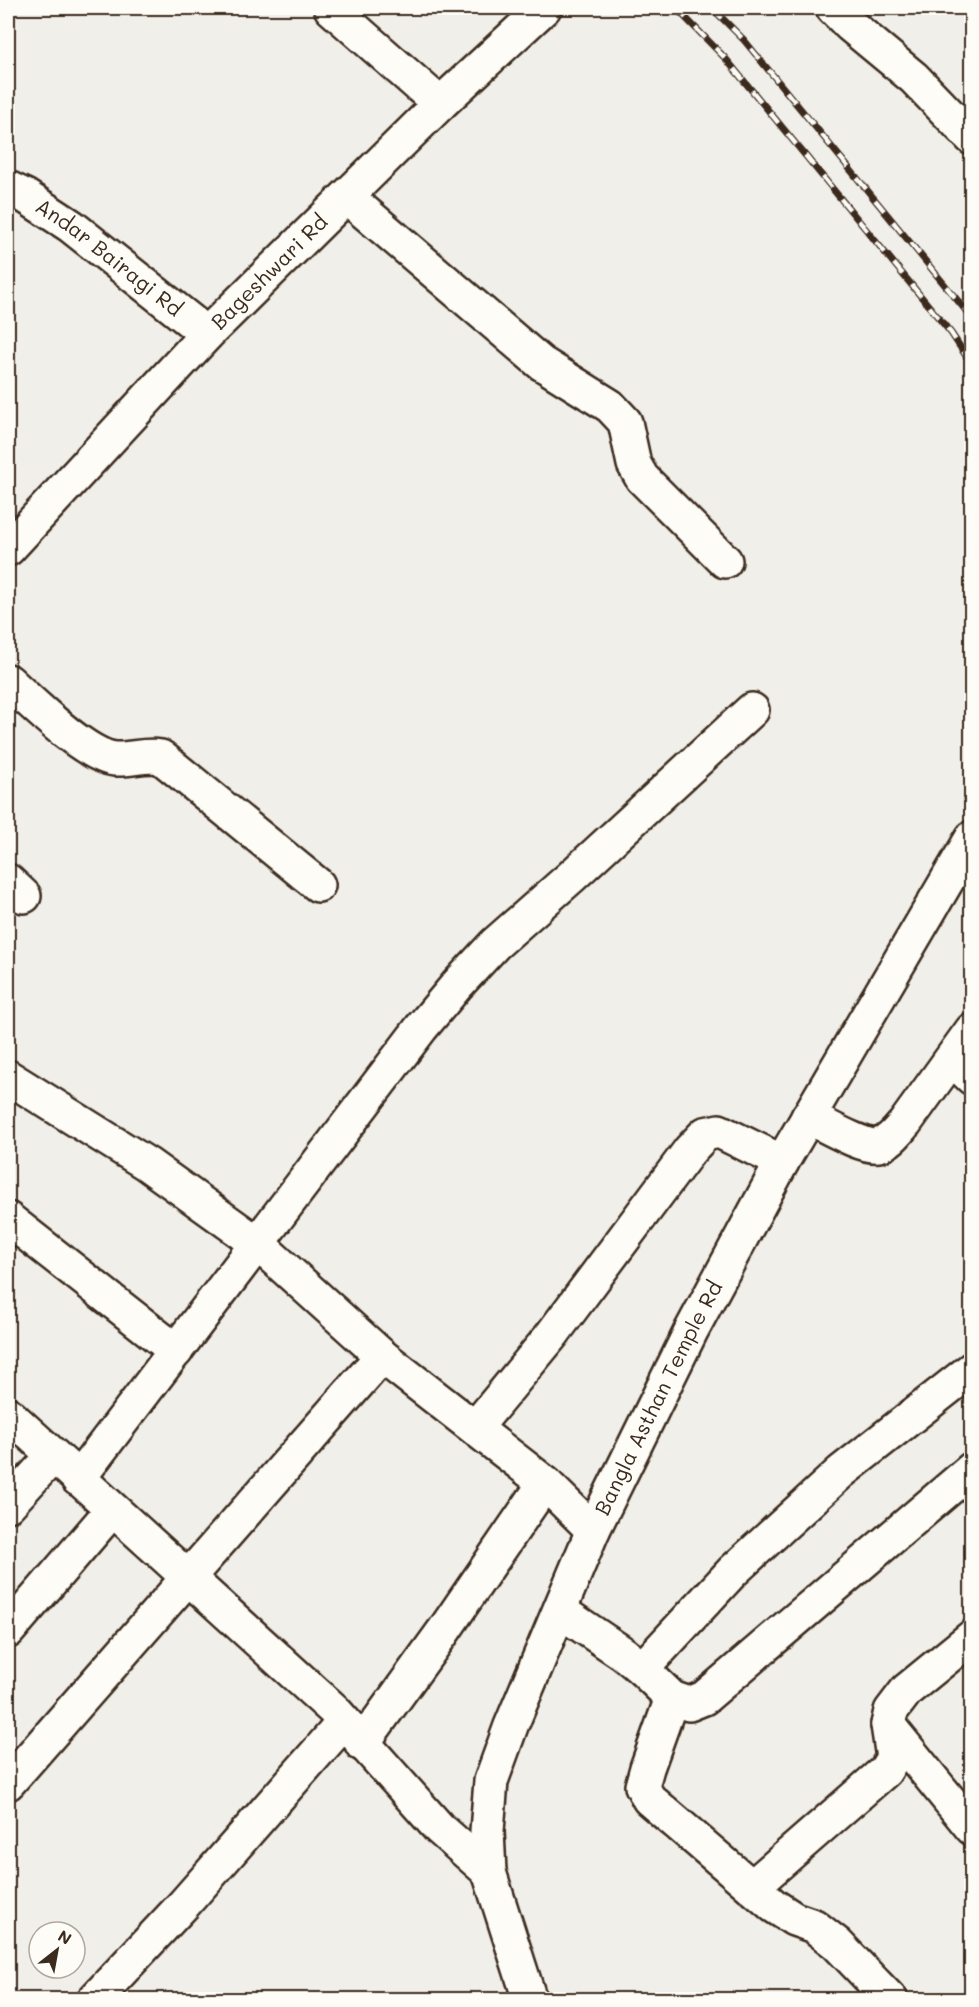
<svg xmlns="http://www.w3.org/2000/svg" width="979" height="2007" font-family="Mali,sans-serif">
<style>
.lines{fill:none;stroke-linecap:round;stroke-linejoin:round}
.minor-casing{stroke:#3b2a1e;stroke-width:38}
.minor{stroke:#fdfcf7;stroke-width:33}
.rail-casing{stroke:#3b2a1e;stroke-width:7}
.rail{stroke:#fdfcf7;stroke-width:4.5;stroke-dasharray:14;stroke-linecap:butt}
.labels{text-anchor:middle;stroke-width:5;stroke-linejoin:round;paint-order:stroke}
.street-label{font-size:21px;fill:#3b2a1e;stroke:#fdfcf7}
</style>
<rect width="100%" height="100%" fill="#f1efea"/>
<filter id="ink" filterUnits="userSpaceOnUse"><feTurbulence type="fractalNoise" baseFrequency=".0167" numOctaves="2"/><feDisplacementMap in="SourceGraphic" scale="12" xChannelSelector="R" yChannelSelector="G"/><feConvolveMatrix kernelMatrix="1 2 1 2 8 2 1 2 1" color-interpolation-filters="sRGB"/></filter>
<g filter="url(#ink)">
<g class="lines">
<defs>
<g id="minor">
<polyline points="331,8 440,104"/>
<polyline points="833,8 850,25 914,78 972,138"/>
<path id="s1" d="M8,188L25,196L71,226L207,334"/>
<polyline points="347,197 541,363 610,406 625,422 634,464 642,478 725,561"/>
<path id="s2" d="M8,549L207,334L440,104L544,8"/>
<path d="M8,681C31,702 85,756 115,759C131,760 144,754 161,757L318,885"/>
<polyline points="8,881 24,896"/>
<polyline points="952,1059 972,1078"/>
<polyline points="8,1077 147,1164 257,1243 382,1356 545,1483 593,1530"/>
<path d="M808,1117C823,1124 865,1149 879,1145C890,1142 898,1131 905,1123L972,1030"/>
<polyline points="8,1219 176,1351"/>
<polyline points="8,1414 333,1709 439,1828 489,1872"/>
<polyline points="475,1428 551,1336 690,1150 705,1134 719,1131 782,1162"/>
<polyline points="78,1479 421,1028 457,985 495,944 571,877 752,710"/>
<polyline points="8,1505 53,1456"/>
<polyline points="560,1611 624,1654 642,1669 672,1698 689,1704 704,1698 972,1469"/>
<polyline points="8,1631 112,1510"/>
<polyline points="642,1669 733,1571 841,1472 972,1369"/>
<polyline points="672,1698 647,1768 642,1786 649,1799 774,1906 794,1919 814,1926 837,1944 891,2000"/>
<polyline points="888,1725 972,1828"/>
<polyline points="362,1744 443,1632 545,1483"/>
<polyline points="8,1783 382,1356"/>
<polyline points="752,1887 885,1771 893,1758 888,1725 891,1711 907,1690 972,1637"/>
<polyline points="94,2000 184,1904 344,1722"/>
<path id="s3" d="M530,2000L489,1872L487,1831L491,1781L511,1726L593,1530L691,1331L782,1162L972,838"/>
</g>
</defs>
<!-- minor casing -->
<use href="#minor" class="minor-casing"/>
<!-- minor -->
<use href="#minor" class="minor"/>
<defs>
<g id="rail">
<polyline points="676,8 726,59 951,333 972,365"/>
<polyline points="712,8 744,40 972,318"/>
</g>
</defs>
<!-- rail casing -->
<use href="#rail" class="rail-casing"/>
<!-- rail -->
<use href="#rail" class="rail"/>
</g>
</g>
<g class="labels">
<!-- street labels -->
<g class="street-label">
<text dy="7" stroke="none"><textPath href="#s1" startOffset="123">Andar Bairagi Rd</textPath></text>
<text dy="7" stroke="none"><textPath href="#s2" startOffset="381">Bageshwari Rd</textPath></text>
<text dy="7" stroke="none"><textPath href="#s3" startOffset="644">Bangla Asthan Temple Rd</textPath></text>
</g>
</g>
<!-- margin -->
<rect width="979" height="2007" fill="none" stroke="#fdfcf7" stroke-width="30"/>
<rect x="15" y="15" width="949" height="1977" fill="none" stroke="#3b2a1e" stroke-width="2" filter="url(#ink)"/>
<!-- north arrow -->
<g transform="translate(57 1950) rotate(31)"><circle r="28" fill="#fdfcf7" stroke="#afa8a0" stroke-width="1.5"/>
<path d="M0-4.5L10 22L0 15L-10 22Z" fill="#3b2a1e"/>
<text y="-9" font-size="16" font-weight="bold" text-anchor="middle" fill="#3b2a1e">N</text>
</g>
</svg>
